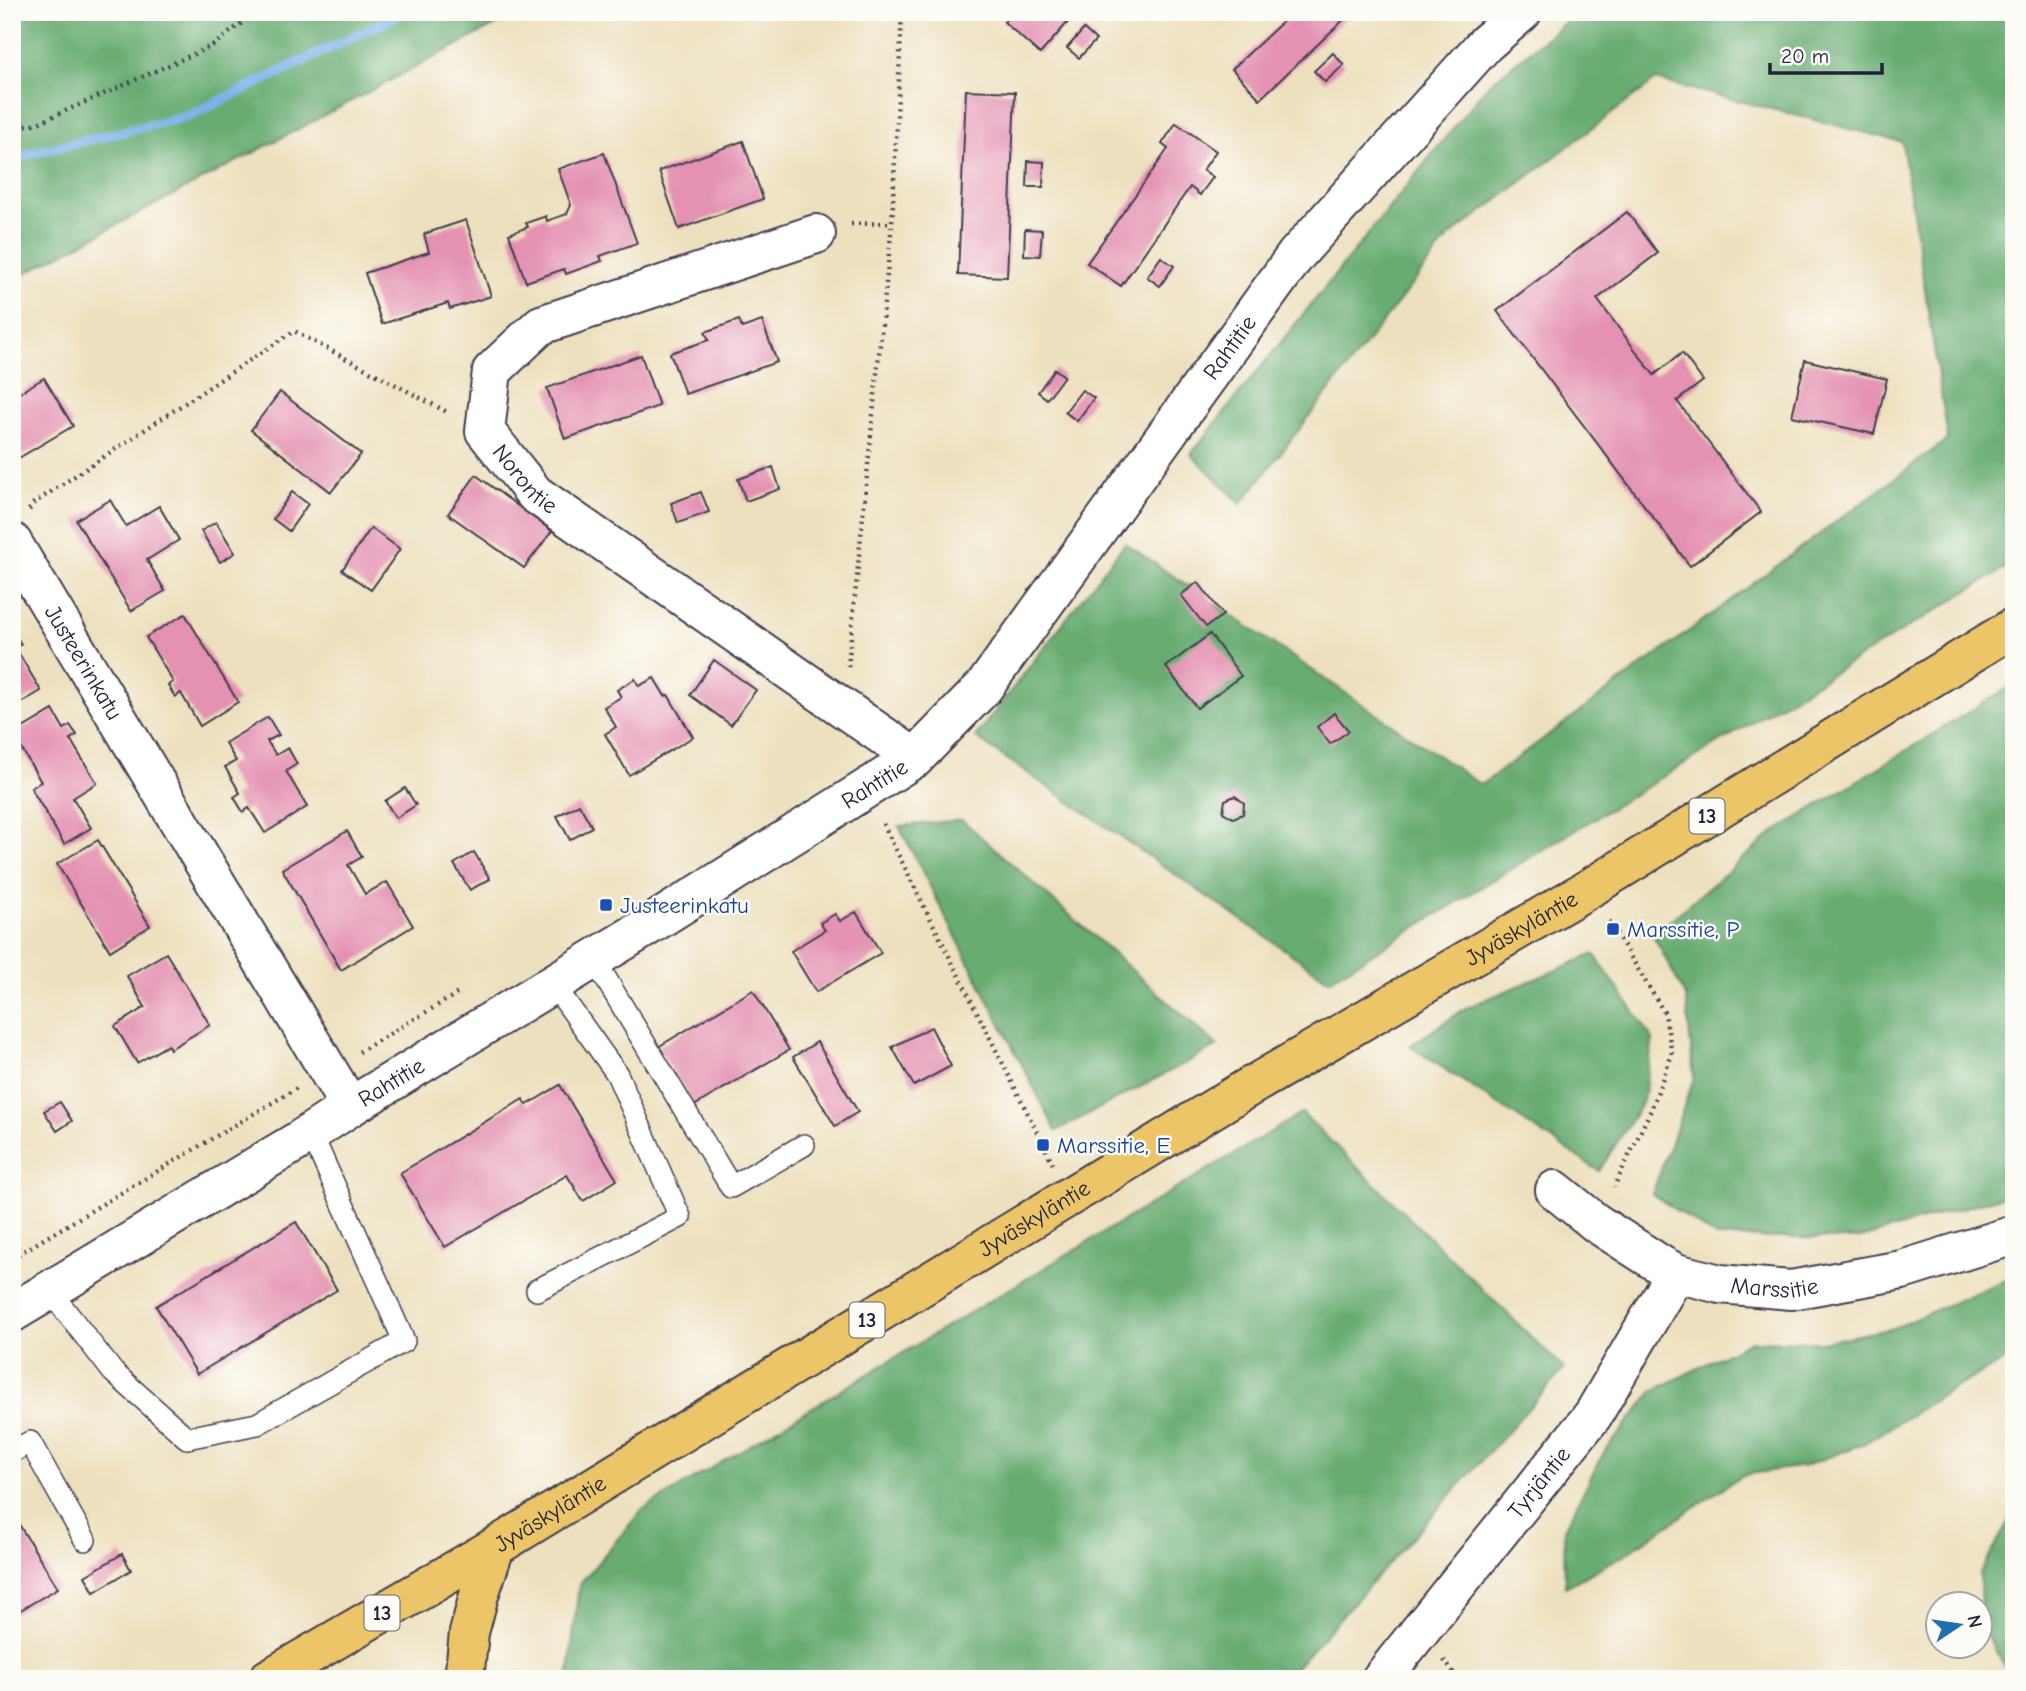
<svg xmlns="http://www.w3.org/2000/svg" width="2026" height="1691" font-family="'Comic Neue',sans-serif">
<style>
.forest{fill:#67ac72;stroke:#446756;stroke-width:2}
.lines{fill:none;stroke-linecap:round;stroke-linejoin:round}
.stream{stroke:#7bb2ea;stroke-width:10}
.building{fill:#e491b2}
.lane-casing{stroke:#403e4f;stroke-width:24}
.street-casing{stroke:#403e4f;stroke-width:42}
.highway-casing{stroke:#403e4f;stroke-width:42}
.path{stroke:#403e4f;stroke-width:4.5;stroke-dasharray:2 5;stroke-linecap:butt}
.lane{stroke:#fff;stroke-width:21}
.street{stroke:#fff;stroke-width:38}
.highway{stroke:#edc569;stroke-width:38}
.transit-dot{fill:#1a4fb4;stroke:#fdfcf7;stroke-width:2.5}
.labels{text-anchor:middle;stroke-width:5;stroke-linejoin:round;paint-order:stroke}
.shield{fill:#fdfcf7;stroke:#646373;stroke-width:2}
.shield-label{font-size:21px;font-weight:bold;fill:#22223b}
.street-label{font-size:23px;fill:#22223b;stroke:#fdfcf7}
.transit-label{font-size:23px;fill:#164399;stroke:#fdfcf7;text-anchor:start}
</style>
<rect width="100%" height="100%" fill="#fdfcf7"/>
<filter id="ink" filterUnits="userSpaceOnUse"><feTurbulence type="fractalNoise" baseFrequency=".0143" numOctaves="2"/><feDisplacementMap in="SourceGraphic" scale="14" xChannelSelector="R" yChannelSelector="G"/><feConvolveMatrix kernelMatrix="1 2 1 2 8 2 1 2 1" color-interpolation-filters="sRGB"/></filter>
<filter id="wash" filterUnits="userSpaceOnUse"><feTurbulence type="fractalNoise" baseFrequency=".00686" numOctaves="4" result="noise"/><feDisplacementMap in="SourceGraphic" scale="28" xChannelSelector="R" yChannelSelector="G"/><feGaussianBlur stdDeviation="1.57" result="paint"/><feColorMatrix in="noise" values="0 0 0 0 0 0 0 0 0 0 0 0 0 0 0 0 0 1.4 0 .05"/><feComposite in="paint" operator="in"/></filter>
<g filter="url(#wash)">
<rect width="100%" height="100%" fill="#ede0be"/>
<!-- forest -->
<g class="forest">
<polygon points="12,12 520,12 12,280"/>
<polygon points="1578,12 2014,12 2014,563 1329,980 975,737 1125,543 1481,785 1948,439 1902,142 1656,80 1449,237 1241,504 1191,454 1487,86"/>
<polygon points="2014,684 2014,1193 1858,1239 1716,1237 1652,1194 1694,1079 1686,997 1653,935 1773,833"/>
<polygon points="962,820 1218,1046 1056,1131 899,826"/>
<polygon points="1594,954 1653,1039 1643,1101 1599,1171 1410,1046 1466,1008"/>
<polygon points="1302,1113 1564,1369 1285,1679 568,1679 579,1585 642,1510"/>
<polygon points="2014,1276 2014,1356 1956,1387 1865,1443 1805,1466 1742,1475 1624,1555 1565,1587 1564,1529 1603,1454 1653,1391 1751,1341 1822,1342 1894,1328"/>
<polygon points="2014,1511 2014,1678 2012,1679 1981,1626 1980,1573"/>
</g>
<g class="lines">
<!-- stream -->
<polyline class="stream" points="12,158 189,116 405,12"/>
</g>
<g id="blocks">
<!-- building -->
<g class="building">
<polygon points="1012,12 1077,12 1040,54 1004,22"/>
<polygon points="1293,12 1352,12 1260,99 1232,69"/>
<polygon points="1084,29 1096,40 1079,58 1067,48"/>
<polygon points="1333,53 1344,65 1325,82 1314,71"/>
<polygon points="966,90 1015,92 1007,277 958,275"/>
<polygon points="1176,123 1216,151 1203,170 1213,177 1200,195 1190,187 1121,286 1087,263 1168,149 1162,144"/>
<polygon points="743,141 763,199 679,229 659,171"/>
<polygon points="604,153 637,243 600,256 602,261 566,274 564,269 526,282 509,234 528,227 526,223 546,216 547,221 567,214 571,205 558,169"/>
<polygon points="1028,161 1044,162 1043,187 1027,187"/>
<polygon points="1627,212 1658,253 1597,299 1654,375 1682,353 1703,381 1677,401 1761,512 1690,566 1497,311"/>
<polygon points="466,220 491,296 450,309 448,303 382,324 365,273 429,252 424,234"/>
<polygon points="1025,229 1042,230 1040,256 1024,255"/>
<polygon points="1161,257 1174,266 1160,286 1147,277"/>
<polygon points="739,320 742,328 762,321 777,362 685,394 670,353 709,340 705,332"/>
<polygon points="641,355 659,406 565,439 547,388"/>
<polygon points="1805,360 1887,379 1874,434 1792,416"/>
<polygon points="1055,369 1064,376 1047,399 1038,392"/>
<polygon points="44,378 73,426 12,462 12,397"/>
<polygon points="1082,390 1094,398 1077,421 1065,412"/>
<polygon points="280,392 361,454 331,492 251,430"/>
<polygon points="773,467 780,489 746,501 738,479"/>
<polygon points="476,475 552,531 524,568 448,514"/>
<polygon points="292,492 308,504 289,531 273,519"/>
<polygon points="701,492 709,512 678,523 671,503"/>
<polygon points="110,500 126,526 159,506 179,540 147,560 165,591 131,611 76,520"/>
<polygon points="216,522 235,553 220,562 201,531"/>
<polygon points="371,528 400,549 371,590 342,570"/>
<polygon points="1198,582 1223,615 1206,627 1181,595"/>
<polygon points="185,614 238,702 200,726 181,693 175,697 168,685 173,682 146,637"/>
<polygon points="12,629 21,644 15,647 41,691 12,708"/>
<polygon points="1210,634 1241,676 1197,708 1166,667"/>
<polygon points="714,660 756,690 731,725 690,695"/>
<polygon points="654,678 665,696 668,695 693,737 629,775 605,734 616,727 604,707 621,697 617,690 635,679 639,686"/>
<polygon points="53,710 64,729 70,725 77,735 70,739 97,783 73,798 91,828 64,844 31,788 41,782 13,734"/>
<polygon points="1334,713 1349,731 1330,744 1317,727"/>
<polygon points="268,717 279,735 267,741 276,755 288,748 297,764 286,771 307,807 265,833 249,808 243,812 234,797 240,793 225,767 236,761 225,743"/>
<polygon points="405,788 416,805 396,818 385,801"/>
<polygon points="1235,796 1244,803 1243,814 1233,818 1223,812 1225,800"/>
<polygon points="579,804 592,827 570,840 557,816"/>
<polygon points="347,831 362,857 348,865 365,894 387,882 413,926 341,970 282,869"/>
<polygon points="98,840 150,926 110,951 57,864"/>
<polygon points="474,852 490,879 470,890 454,864"/>
<polygon points="856,912 881,953 816,992 791,951 825,930 820,923 835,914 840,921"/>
<polygon points="166,953 210,1025 170,1049 168,1045 137,1063 115,1026 145,1007 127,976"/>
<polygon points="753,990 789,1050 694,1106 658,1047"/>
<polygon points="931,1027 951,1066 914,1086 892,1047"/>
<polygon points="817,1042 858,1112 835,1126 793,1057"/>
<polygon points="560,1085 617,1180 583,1201 567,1175 445,1247 400,1173 523,1099 527,1105"/>
<polygon points="60,1102 72,1121 57,1131 44,1111"/>
<polygon points="296,1222 337,1290 197,1374 156,1306"/>
<polygon points="12,1513 58,1588 12,1615"/>
<polygon points="122,1554 131,1570 94,1592 85,1576"/>
</g>
</g>
</g>
<g filter="url(#ink)">
<use href="#blocks" fill-opacity="0" stroke="#403e4f" stroke-width="2"/>
<g class="lines">
<defs>
<g id="lane">
<polyline points="594,959 731,1187 804,1145"/>
<polyline points="537,1290 680,1217 617,1074 553,984"/>
<polyline points="50,1291 113,1372 187,1438 257,1424 404,1341 311,1133"/>
<polyline points="12,1452 30,1442 85,1540"/>
</g>
<g id="street">
<path id="s1" d="M816,234L541,325L492,371L485,431L535,494L915,758"/>
<path id="s2" d="M12,542L350,1107"/>
<path id="s3" d="M1555,1190L1596,1223L1661,1265L1676,1273L1720,1284L1791,1290L1902,1270L2014,1235"/>
<path id="s4" d="M12,1313L298,1141L350,1107L640,931L915,758L984,687L1296,255L1485,44L1522,12"/>
<path id="s5" d="M1381,1679L1593,1415L1676,1273"/>
</g>
<g id="highway">
<path id="s6" d="M268,1679L495,1547L1239,1093L1590,888L2014,627"/>
<polyline points="464,1679 469,1633 479,1595 495,1547"/>
</g>
</defs>
<!-- lane casing -->
<use href="#lane" class="lane-casing"/>
<!-- street casing -->
<use href="#street" class="street-casing"/>
<!-- highway casing -->
<use href="#highway" class="highway-casing"/>
<!-- path -->
<g class="path">
<polyline points="12,128 38,123 212,46 256,12"/>
<polyline points="851,224 892,223"/>
<polyline points="29,510 34,503 294,331 449,413"/>
<polyline points="848,667 892,223 902,12"/>
<polyline points="883,824 1053,1164"/>
<polyline points="1609,921 1665,1014 1672,1054 1650,1112 1614,1187"/>
<polyline points="359,1052 460,992"/>
<polyline points="12,1258 297,1088"/>
<polyline points="1444,1660 1458,1679"/>
</g>
<!-- lane -->
<use href="#lane" class="lane"/>
<!-- street -->
<use href="#street" class="street"/>
<!-- highway -->
<use href="#highway" class="highway"/>
</g>
</g>
<!-- markers -->
<g class="transit-dot">
<rect x="599" y="898" width="14" height="14" rx="3.5"/>
<rect x="1606" y="922" width="14" height="14" rx="3.5"/>
<rect x="1036" y="1138" width="14" height="14" rx="3.5"/>
</g>
<g class="labels">
<!-- shield labels -->
<g class="shield">
<rect x="1689.5" y="798.5" width="35" height="35" rx="5"/>
<rect x="849.5" y="1302.5" width="35" height="35" rx="5"/>
<rect x="364.5" y="1595.5" width="35" height="35" rx="5"/>
</g>
<g class="shield-label">
<text x="1707" y="823">13</text>
<text x="867" y="1327">13</text>
<text x="382" y="1620">13</text>
</g>
<!-- street labels -->
<g class="street-label">
<text dy="8" stroke="none"><textPath href="#s4" startOffset="1578">Rahtitie</textPath></text>
<text dy="8" stroke="none"><textPath href="#s1" startOffset="480">Norontie</textPath></text>
<text dy="8" stroke="none"><textPath href="#s2" startOffset="140">Justeerinkatu</textPath></text>
<text dy="8" stroke="none"><textPath href="#s4" startOffset="1012">Rahtitie</textPath></text>
<text dy="8" stroke="none"><textPath href="#s6" startOffset="1461">Jyväskyläntie</textPath></text>
<text dy="8" stroke="none"><textPath href="#s4" startOffset="444">Rahtitie</textPath></text>
<text dy="8" stroke="none"><textPath href="#s6" startOffset="894">Jyväskyläntie</textPath></text>
<text dy="8" stroke="none"><textPath href="#s3" startOffset="247">Marssitie</textPath></text>
<text dy="8" stroke="none"><textPath href="#s5" startOffset="252">Tyrjäntie</textPath></text>
<text dy="8" stroke="none"><textPath href="#s6" startOffset="327">Jyväskyläntie</textPath></text>
</g>
<!-- transit labels -->
<g class="transit-label">
<text x="620" y="913">Justeerinkatu</text>
<text x="1627" y="937">Marssitie, P</text>
<text x="1057" y="1153">Marssitie, E</text>
</g>
</g>
<!-- margin -->
<rect width="2026" height="1691" fill="none" stroke="#fdfcf7" stroke-width="42"/>
<!-- north arrow -->
<g transform="translate(1959 1625) rotate(77)"><circle r="33" fill="#fdfcf7" stroke="#a5a5ac" stroke-width="2"/>
<path d="M0-5L12 26L0 18L-12 26Z" fill="#1f6fb2"/>
<text y="-10" font-size="19" font-weight="bold" text-anchor="middle" fill="#22223b">N</text>
</g>
<!-- scale -->
<path d="M1770 63v10h112v-10" fill="none" stroke="#22223b" stroke-width="3.5"/>
<text x="1781" y="63" font-size="21" fill="#22223b" stroke="#fdfcf7" stroke-width="5" paint-order="stroke">20 m</text>
</svg>
